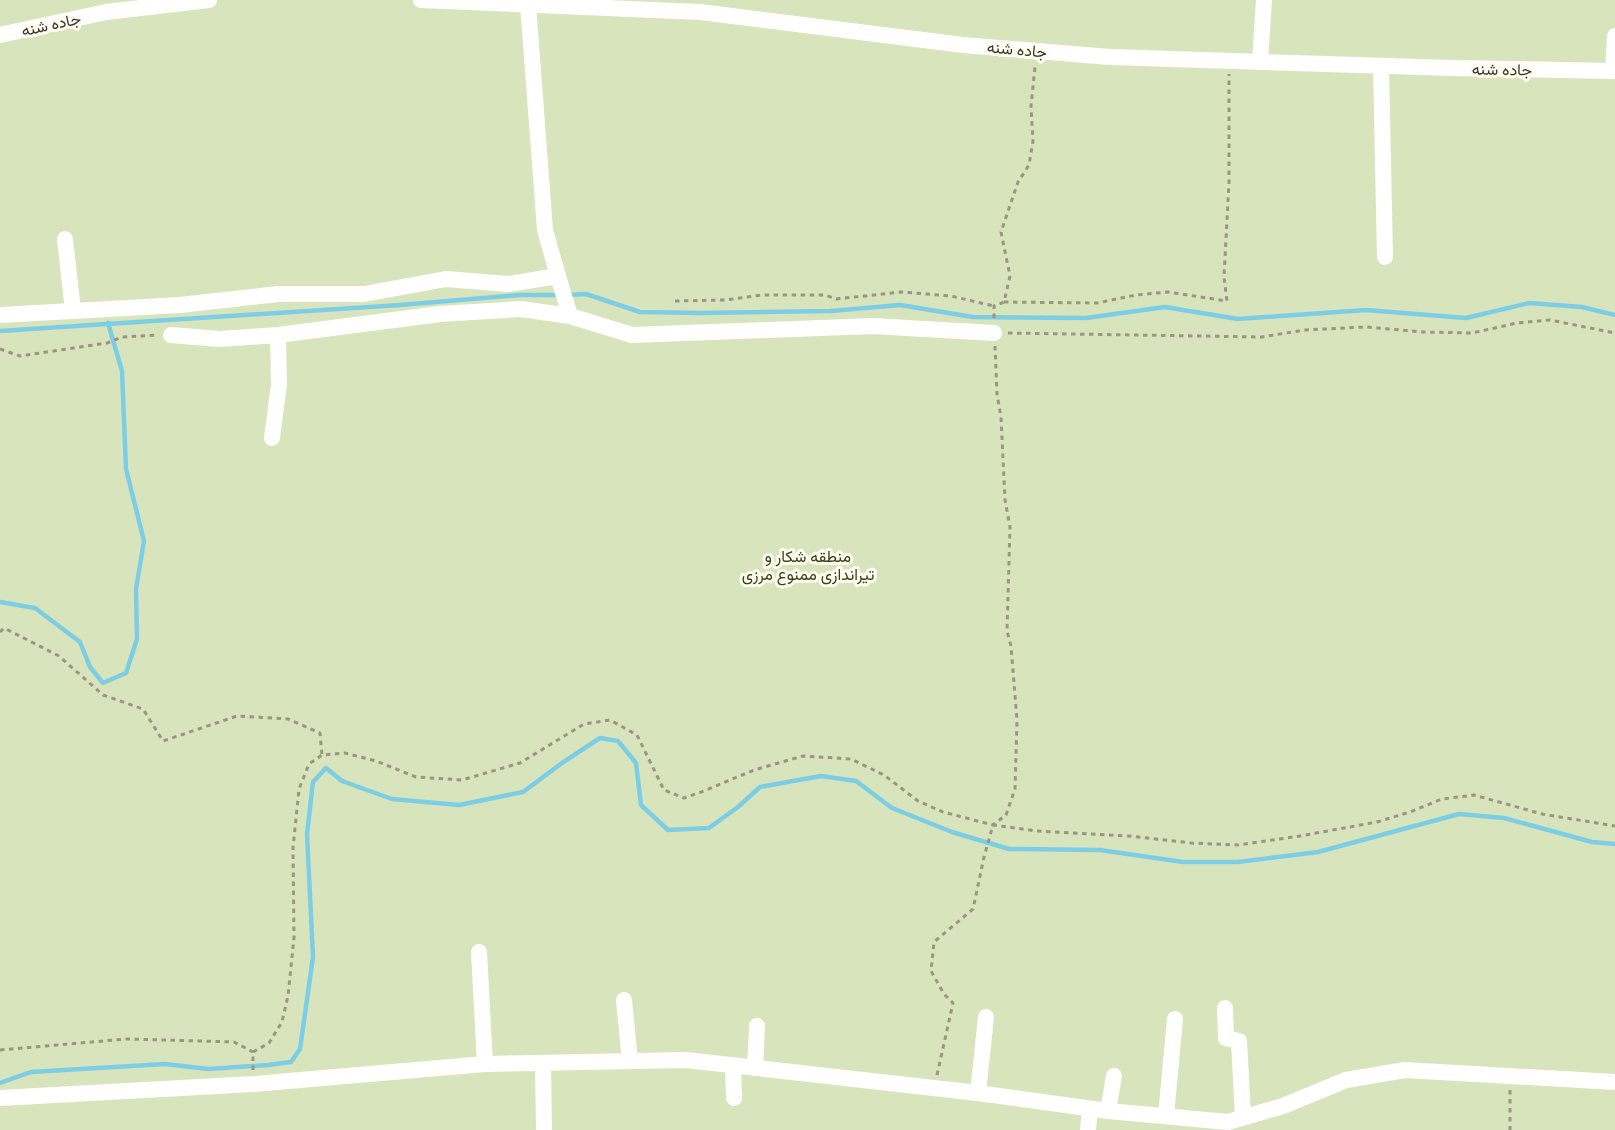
<svg xmlns="http://www.w3.org/2000/svg" width="1615" height="1130" font-family="'Public Sans',Vazirmatn,sans-serif">
<style>
.park{fill:#d8e5bc}
.lines{fill:none;stroke-linecap:round;stroke-linejoin:round}
.stream{stroke:#7dcee5;stroke-width:4.5}
.path{stroke:#9b9683;stroke-width:3;stroke-dasharray:4.5 4.5;stroke-linecap:butt}
.minor{stroke:#fff;stroke-width:16}
.labels{text-anchor:middle;stroke-width:6;stroke-linejoin:round;paint-order:stroke}
.street-label{font-size:16px;fill:#3a372d;stroke:#fefbf0}
.park-label{font-size:16px;fill:#364215;stroke:#fefbf0}
</style>
<rect width="100%" height="100%" fill="#f5eed3"/>
<!-- park -->
<rect class="park" x="0" y="0" width="1615" height="1130"/>
<g class="lines">
<!-- stream -->
<g class="stream">
<polyline points="568,295 586,294 640,312 701,313 831,311 900,305 973,317 1086,318 1165,307 1238,319 1366,310 1466,318 1529,303 1582,307 1615,315"/>
<polyline points="0,331 400,305 519,295 560,295"/>
<polyline points="0,602 35,608 80,642 90,667 103,683 126,673 137,639 136,589 144,541 126,469 122,371 108,323"/>
<polyline points="0,1083 31,1072 165,1064 208,1069 268,1065 291,1062 300,1049 313,957 307,834 313,782 326,768 342,781 392,799 459,805 523,792 562,763 600,738 618,741 636,763 641,805 668,830 709,828 738,807 760,787 821,776 856,781 892,808 952,832 1009,849 1100,850 1183,862 1238,862 1318,852 1459,814 1504,818 1592,842 1615,844"/>
</g>
<!-- path -->
<g class="path">
<polyline points="675,301 725,300 762,295 825,295 836,299 902,292 951,296 994,306"/>
<polyline points="1004,302 1097,303 1136,295 1168,292 1227,301 1224,277 1229,182 1229,74"/>
<polyline points="994,318 994,306 1004,302 1010,276 1001,232 1018,182 1029,165 1033,141 1031,106 1035,67"/>
<polyline points="1008,333 1262,337 1304,330 1366,327 1423,332 1472,333 1517,323 1550,320 1615,333"/>
<polyline points="0,349 20,356 107,343 122,337 157,335"/>
<polyline points="0,632 4,628 59,656 103,695 143,709 163,741 237,716 288,719 320,733 322,755"/>
<polyline points="0,1050 126,1039 234,1042 253,1052"/>
<polyline points="253,1070 253,1052 269,1043 282,1022 288,996 294,938 293,848 299,789 309,764 322,755 345,753 376,761 416,777 462,780 520,763 584,724 610,720 637,735 664,790 684,798 704,791 754,770 803,756 851,759 884,775 918,801 943,812 993,825 1006,815 1015,789 1017,720 1011,646 1007,631 1010,527 1005,500 1001,417 997,394 995,346"/>
<polyline points="937,1075 953,1003 944,994 931,971 934,942 973,909 984,857 993,825 1037,831 1129,836 1191,843 1238,845 1300,836 1377,822 1410,812 1442,799 1474,795 1542,814 1615,826"/>
<polyline points="1510,1090 1510,1130"/>
</g>
<!-- minor -->
<g class="minor">
<polyline points="421,0 700,12 963,45 1110,57 1453,68 1615,71"/>
<polyline points="528,4 545,230 558,276"/>
<polyline points="0,35 106,12 209,0"/>
<polyline points="1260,62 1264,0"/>
<polyline points="1381,66 1385,257"/>
<polyline points="1613,71 1615,36"/>
<polyline points="65,239 73,311"/>
<polyline points="0,315 180,305 278,294 364,294 446,279 508,284 558,276 570,316 632,335 873,326 994,333"/>
<polyline points="171,335 219,339 278,335 440,314 521,309 570,316"/>
<polyline points="272,438 279,384 278,335"/>
<polyline points="479,952 485,1064"/>
<polyline points="624,1000 630,1061"/>
<polyline points="1225,1008 1226,1038 1239,1041 1243,1117"/>
<polyline points="543,1063 544,1130"/>
<polyline points="733,1066 734,1098"/>
<polyline points="755,1068 757,1026"/>
<polyline points="978,1093 986,1017"/>
<polyline points="0,1098 253,1084 485,1064 686,1060 978,1093 1108,1111 1228,1122 1283,1106 1346,1080 1405,1070 1615,1082"/>
<polyline points="1108,1111 1114,1076"/>
<polyline points="1166,1116 1175,1019"/>
<polyline points="1088,1130 1090,1109"/>
</g>
</g>
<g class="labels">
<!-- street labels -->
<g class="street-label">
<text transform="translate(51 24) rotate(-12)" y="6">جاده شنه</text>
<text transform="translate(1017 49) rotate(5)" y="6">جاده شنه</text>
<text transform="translate(1502 69) rotate(1)" y="6">جاده شنه</text>
</g>
<!-- park labels -->
<g class="park-label">
<text x="808" y="562">منطقه شکار و<tspan x="808" dy="18">تیراندازی ممنوع مرزی</tspan></text>
</g>
</g>
</svg>
